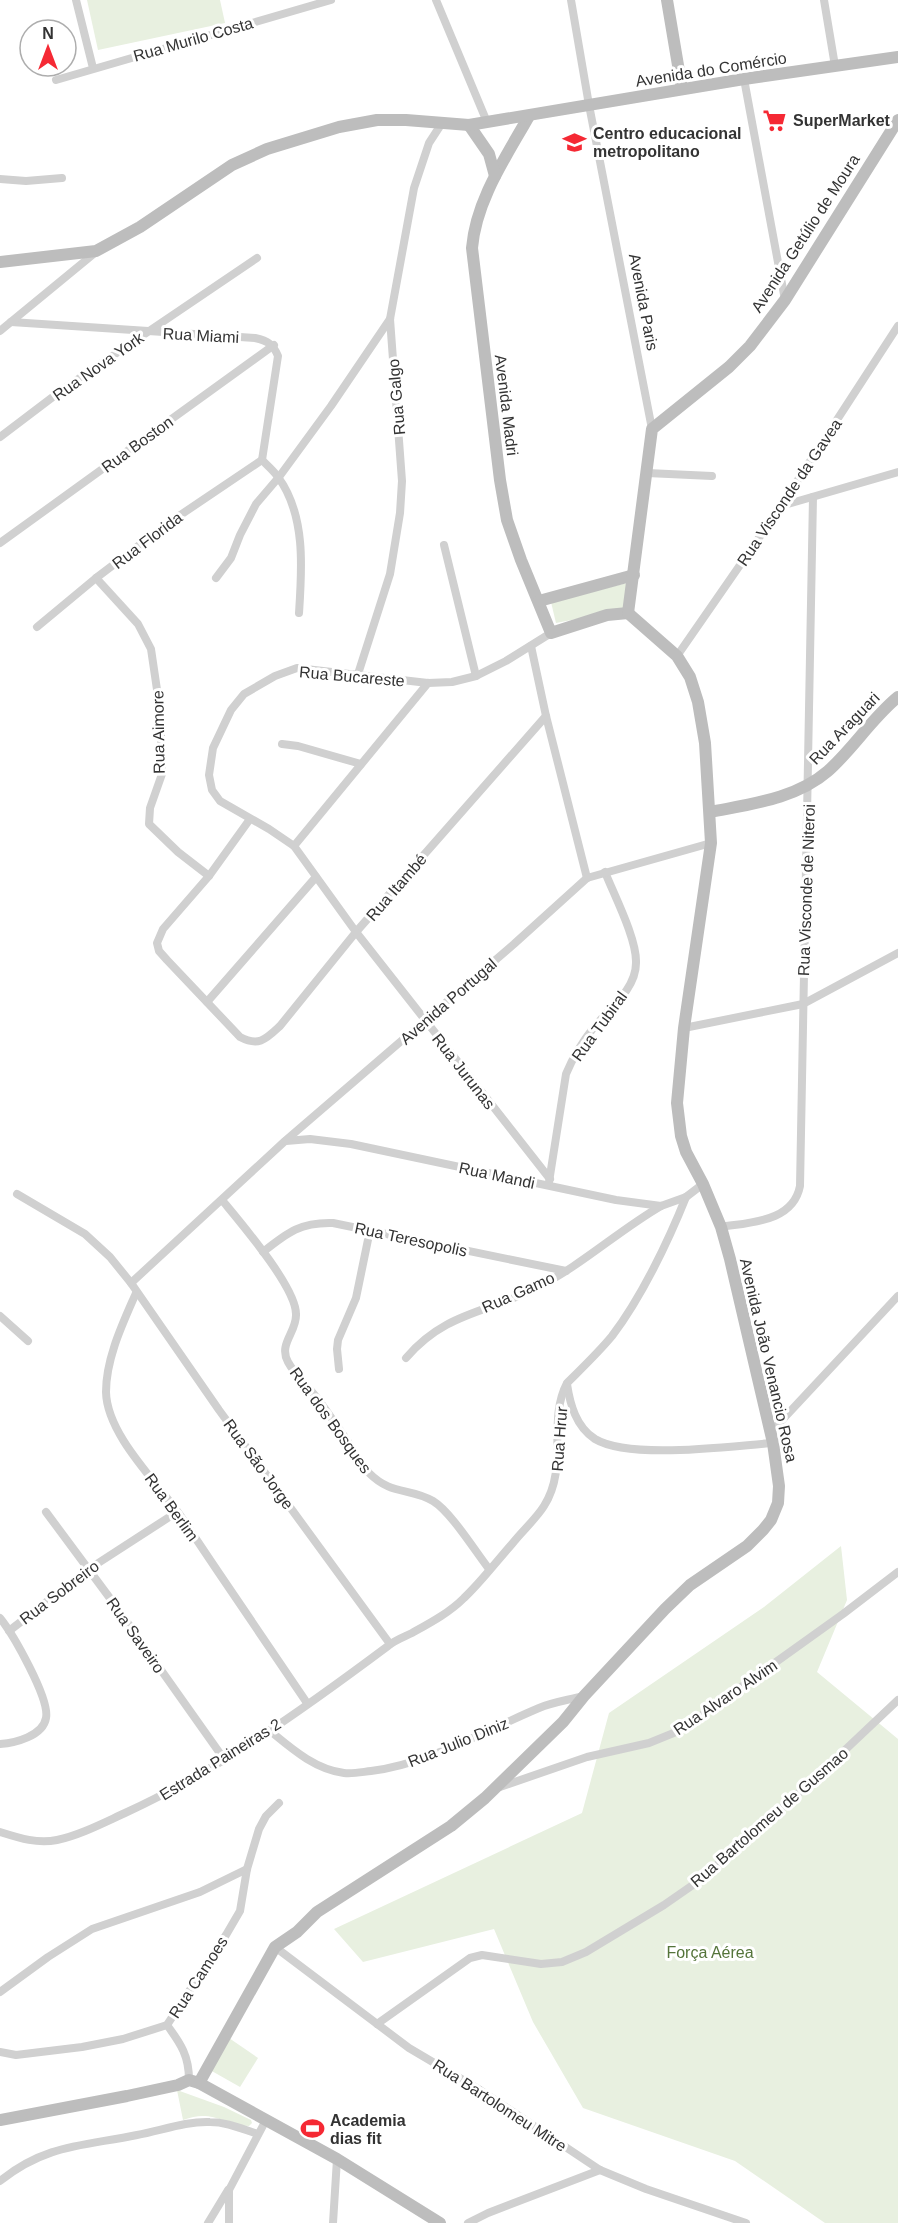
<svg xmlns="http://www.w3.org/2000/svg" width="898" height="2223" font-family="Helvetica,sans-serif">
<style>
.green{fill:#e8f0e0}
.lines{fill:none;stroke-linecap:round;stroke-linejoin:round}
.street{stroke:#d0d0d0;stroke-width:8}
.secondary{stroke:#bdbdbd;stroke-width:12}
.labels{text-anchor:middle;stroke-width:6;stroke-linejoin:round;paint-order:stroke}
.street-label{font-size:16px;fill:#333;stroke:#fff}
.poi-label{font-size:16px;font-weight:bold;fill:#333;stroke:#fff;text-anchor:start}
.park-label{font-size:16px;fill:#54743a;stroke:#fff}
</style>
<rect width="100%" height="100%" fill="#fff"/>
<!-- green -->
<g class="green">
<polygon points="87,0 220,0 225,23 98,50"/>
<polygon points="627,583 623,610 556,623 551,602"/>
<polygon points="841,1546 847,1600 817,1672 898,1739 898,2223 825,2223 735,2161 583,2108 533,2022 494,1929 363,1962 334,1929 582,1813 609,1713 764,1607"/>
<polygon points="229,2038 258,2058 240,2087 210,2070"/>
<path d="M177,2090L224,2107L251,2120L252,2123L249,2126C221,2124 212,2109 183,2120Z"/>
</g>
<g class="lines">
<!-- street -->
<g class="street">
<polyline points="76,0 93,68"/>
<polyline points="436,0 487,122"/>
<polyline points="571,0 589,105 652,429"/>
<polyline points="824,0 835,66"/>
<polyline points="744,79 785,300"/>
<polyline points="56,80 331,0"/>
<polyline points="0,179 26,181 62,178"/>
<path d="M11,322L255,338C268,341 273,344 278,356L262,460"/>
<polyline points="0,331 96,252"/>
<polyline points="0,437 62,390 257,258"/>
<path d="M262,460C267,465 274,471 278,477C306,515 302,569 299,613"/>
<polyline points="647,473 712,476"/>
<polyline points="781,506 898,472"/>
<polyline points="0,543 274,345"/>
<polyline points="444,545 476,676"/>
<polyline points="96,578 138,624 151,649 160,710 162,761 162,774 150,808 149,824 178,852 209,876"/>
<polyline points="216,578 231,558 240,535 256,504 279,477 331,406 390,319"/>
<polyline points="37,627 96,578 170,522 262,460"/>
<polyline points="531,646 546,716 587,878"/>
<polyline points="677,656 781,506 898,326"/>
<polyline points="358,674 390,574 400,513 402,481 390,319 414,188 429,143 442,123"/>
<polyline points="282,744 298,746 361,764"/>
<path d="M250,819L209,876L163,929L157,943L159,951L167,960L240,1037C259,1047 266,1039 280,1026L356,932L546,716"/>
<polyline points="294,846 428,683"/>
<polyline points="207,1002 316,877"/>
<polyline points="684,1028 803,1004 898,953"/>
<polyline points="286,1141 310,1139 351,1144 616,1200 661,1206 686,1197 703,1184"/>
<polyline points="550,1179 356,932 294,846 269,829 220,801 212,790 209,775 213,748 231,710 244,694 275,676 297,668 428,683 452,682 476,676 506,661 551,633"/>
<path d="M549,1182L566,1074C573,1057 583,1041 594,1027C610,1008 636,989 636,963C637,939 614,895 605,872"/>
<polyline points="17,1194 85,1234 110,1257 131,1283 219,1410 390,1644"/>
<path d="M222,1200C240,1222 296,1287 296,1314C297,1332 278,1344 288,1362C295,1375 308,1386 317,1398C335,1422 352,1448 369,1473C392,1496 409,1487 433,1501C451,1512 475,1551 489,1569"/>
<path d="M721,1227C751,1222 793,1222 800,1186L813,497"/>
<path d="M263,1252C288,1232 301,1222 333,1223L566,1271"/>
<polyline points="131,1283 285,1141 514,944 587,878 711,843"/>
<path d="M136,1293C123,1323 106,1358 106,1392C107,1435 157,1482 180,1515C222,1578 265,1641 307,1703"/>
<polyline points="0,1316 28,1341"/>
<path d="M406,1358C446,1311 489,1313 538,1287C582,1265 618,1231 661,1206"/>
<polyline points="339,1369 337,1349 338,1340 356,1298 370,1230"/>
<path d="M567,1384C570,1404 576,1427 595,1439C630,1460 730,1446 773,1443"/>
<polyline points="770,1433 898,1296"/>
<polyline points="46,1512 115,1605 224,1759"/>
<path d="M0,1618C13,1634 50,1699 46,1718C43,1736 15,1743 0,1744"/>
<polyline points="9,1631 89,1569 177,1512"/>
<path d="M269,1730C291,1748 314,1769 344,1773C353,1774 362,1772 371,1771C431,1763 484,1731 539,1708C553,1702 569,1700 583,1696"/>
<polyline points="500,1787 587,1757 649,1743 681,1730 843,1614 898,1572"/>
<path d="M0,1832C19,1838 37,1844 57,1840C80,1835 103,1823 125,1813C219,1770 305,1708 388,1646C395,1640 404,1637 412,1633C430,1623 449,1613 464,1598C481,1582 496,1562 512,1544C522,1531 536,1519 544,1506C569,1467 547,1421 567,1383C582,1368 598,1353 612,1336C641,1298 668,1242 686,1197"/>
<polyline points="275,1947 409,2048 480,2090 600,2170 646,2189 746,2223"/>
<polyline points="0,1992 48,1957 92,1929 200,1892 247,1869"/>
<polyline points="377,2024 470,1958 482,1955 541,1964 562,1962 586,1952 664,1905 700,1880 809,1784 898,1700"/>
<path d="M167,2025C181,2044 189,2056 189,2080"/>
<polyline points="0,2052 16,2055 82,2047 123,2039 167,2025 226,1935 240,1911 247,1869 259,1829 266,1816 279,1803"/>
<path d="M0,2181C46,2144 84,2146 137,2135C160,2131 186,2121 210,2122C227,2122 242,2129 258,2134"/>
<polyline points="208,2223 228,2190"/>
<polyline points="229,2223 229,2190 266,2120"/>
<polyline points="333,2223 337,2159"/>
<polyline points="468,2223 488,2213 600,2170"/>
</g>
<!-- secondary -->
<g class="secondary">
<polyline points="667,0 682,89"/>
<path d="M529,116C506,157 476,200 472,248L500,480L507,520L521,560L551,633L607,615L628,613"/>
<polyline points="469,125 489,154 495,176"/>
<polyline points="0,262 96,251 140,227 232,165 267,149 339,127 377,120 406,120 469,125 744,79 898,57"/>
<polyline points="539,601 634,575"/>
<polyline points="628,613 652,429 729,367 750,346 785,300 898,120"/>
<path d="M710,812C750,804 796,799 828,771C853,749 872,718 898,697"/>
<polyline points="199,2083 275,1947 297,1932 317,1912 451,1826 485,1798 563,1722 584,1696 665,1609 690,1585 747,1546 763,1530 771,1520 778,1503 779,1486 773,1443 730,1259 721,1227 703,1184 686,1152 681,1136 677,1103 684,1028 711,843 705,743 698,702 690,677 677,656 628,613"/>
<polyline points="0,2120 127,2096 178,2085 189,2080 199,2083 337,2159 440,2223"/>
</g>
</g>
<!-- icons -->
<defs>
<symbol id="supermarket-bare" viewBox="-9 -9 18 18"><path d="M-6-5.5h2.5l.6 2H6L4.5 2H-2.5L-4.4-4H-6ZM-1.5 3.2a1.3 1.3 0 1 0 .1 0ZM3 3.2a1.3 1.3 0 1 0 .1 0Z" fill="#f52934" stroke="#fff" stroke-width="2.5" paint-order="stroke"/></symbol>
<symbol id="school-bare" viewBox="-9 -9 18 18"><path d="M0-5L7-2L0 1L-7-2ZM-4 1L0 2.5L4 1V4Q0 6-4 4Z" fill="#f52934" stroke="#fff" stroke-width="2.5" paint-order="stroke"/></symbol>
<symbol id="stadium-bare" viewBox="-9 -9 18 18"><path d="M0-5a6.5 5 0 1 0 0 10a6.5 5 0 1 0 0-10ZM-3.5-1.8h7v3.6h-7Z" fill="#f52934" stroke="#fff" stroke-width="2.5" paint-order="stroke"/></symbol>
</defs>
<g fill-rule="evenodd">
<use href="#supermarket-bare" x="758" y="104" width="33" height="33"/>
<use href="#school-bare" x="558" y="126" width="33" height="33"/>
<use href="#stadium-bare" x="296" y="2112" width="33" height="33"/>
</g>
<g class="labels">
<!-- street labels -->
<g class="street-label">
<text transform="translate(193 39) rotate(-16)" y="6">Rua Murilo Costa</text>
<text transform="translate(711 69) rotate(-9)" y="6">Avenida do Comércio</text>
<text transform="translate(805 233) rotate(-57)" y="6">Avenida Getúlio de Moura</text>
<text transform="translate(644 302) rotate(79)" y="6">Avenida Paris</text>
<text transform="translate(201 335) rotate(3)" y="6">Rua Miami</text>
<text transform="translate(98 366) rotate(-35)" y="6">Rua Nova York</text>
<text transform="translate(396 397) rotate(-95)" y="6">Rua Galgo</text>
<text transform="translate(507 405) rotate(83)" y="6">Avenida Madri</text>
<text transform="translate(137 444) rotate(-36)" y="6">Rua Boston</text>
<text transform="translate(789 492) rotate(-56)" y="6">Rua Visconde da Gavea</text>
<text transform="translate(147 540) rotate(-37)" y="6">Rua Florida</text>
<text transform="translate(352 676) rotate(5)" y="6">Rua Bucareste</text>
<text transform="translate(844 728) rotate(-46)" y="6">Rua Araguari</text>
<text transform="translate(158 732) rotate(-91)" y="6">Rua Aimore</text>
<text transform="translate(396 887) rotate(-49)" y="6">Rua Itambé</text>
<text transform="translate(806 890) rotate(-88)" y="6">Rua Visconde de Niteroi</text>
<text transform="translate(448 1001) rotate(-41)" y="6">Avenida Portugal</text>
<text transform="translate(599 1026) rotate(-54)" y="6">Rua Tubiral</text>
<text transform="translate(464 1071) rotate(52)" y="6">Rua Jurunas</text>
<text transform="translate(497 1175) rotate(12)" y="6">Rua Mandi</text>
<text transform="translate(411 1239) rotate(12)" y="6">Rua Teresopolis</text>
<text transform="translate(518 1292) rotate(-24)" y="6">Rua Gamo</text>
<text transform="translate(769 1360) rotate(77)" y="6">Avenida João Venancio Rosa</text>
<text transform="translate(331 1420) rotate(54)" y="6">Rua dos Bosques</text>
<text transform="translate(559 1439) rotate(-86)" y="6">Rua Hrur</text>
<text transform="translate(259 1464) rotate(54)" y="6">Rua São Jorge</text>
<text transform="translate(172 1507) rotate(54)" y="6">Rua Berlim</text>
<text transform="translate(59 1592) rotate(-37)" y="6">Rua Sobreiro</text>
<text transform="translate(136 1635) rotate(55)" y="6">Rua Saveiro</text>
<text transform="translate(725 1697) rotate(-34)" y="6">Rua Alvaro Alvim</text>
<text transform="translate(458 1742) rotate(-22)" y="6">Rua Julio Diniz</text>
<text transform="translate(220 1759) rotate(-32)" y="6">Estrada Paineiras 2</text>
<text transform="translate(769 1817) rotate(-41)" y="6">Rua Bartolomeu de Gusmao</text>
<text transform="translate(198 1977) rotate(-57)" y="6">Rua Camoes</text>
<text transform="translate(500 2105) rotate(33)" y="6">Rua Bartolomeu Mitre</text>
</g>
<!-- poi labels -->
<g class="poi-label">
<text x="793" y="126">SuperMarket</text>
<text x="593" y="139">Centro educacional<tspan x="593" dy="18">metropolitano</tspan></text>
<text x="330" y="2126">Academia<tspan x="330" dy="18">dias fit</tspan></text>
</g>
<!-- park labels -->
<g class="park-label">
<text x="710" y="1958">Força Aérea</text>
</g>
</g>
<!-- north arrow -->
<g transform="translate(48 48)"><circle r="28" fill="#ffffff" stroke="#adadad" stroke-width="1.5"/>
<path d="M0-4.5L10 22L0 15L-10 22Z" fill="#f52934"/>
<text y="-9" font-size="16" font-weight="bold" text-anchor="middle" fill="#333333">N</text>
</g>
</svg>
